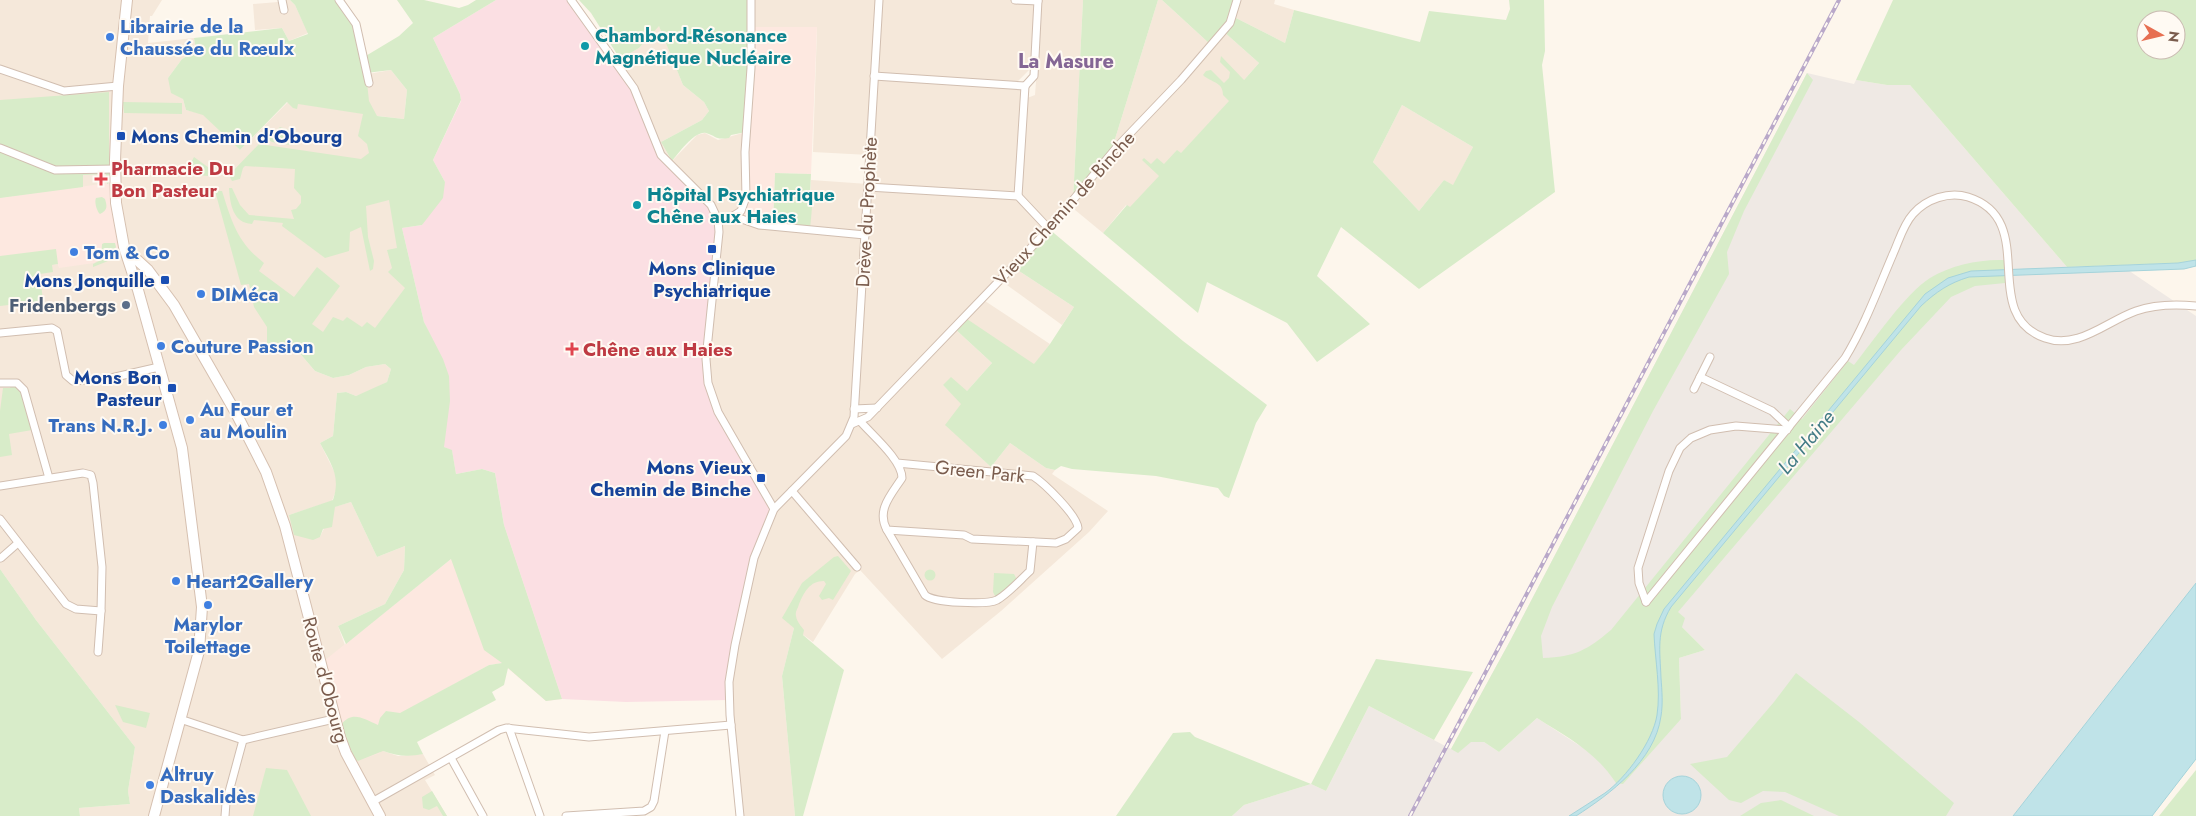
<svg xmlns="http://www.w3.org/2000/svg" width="2196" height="816" font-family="Jost,sans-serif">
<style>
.residential{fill:#f5e8da;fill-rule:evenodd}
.commercial{fill:#fde8e0}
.industrial{fill:#efe9e4;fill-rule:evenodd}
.medical{fill:#fbdfe3}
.green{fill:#d8ecc9;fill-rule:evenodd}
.water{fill:#bfe3e8;stroke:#a5d3da}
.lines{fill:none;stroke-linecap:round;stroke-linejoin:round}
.street-casing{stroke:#d1beb0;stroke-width:9}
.secondary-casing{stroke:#d6c0b0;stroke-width:12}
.street{stroke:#fff;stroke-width:7}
.secondary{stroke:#fff;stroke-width:10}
.rail-casing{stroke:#b9a8c9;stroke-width:4}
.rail{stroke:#fffaf3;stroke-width:2;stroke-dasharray:5.5;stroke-linecap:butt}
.shop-dot{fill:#3f7fe0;stroke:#fffaf3;stroke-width:2}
.culture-dot{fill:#0f9aa8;stroke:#fffaf3;stroke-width:2}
.transit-dot{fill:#1a4fb4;stroke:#fffaf3;stroke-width:2}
.health-dot{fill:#e0444e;stroke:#fffaf3;stroke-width:2}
.service-dot{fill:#5c6f8a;stroke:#fffaf3;stroke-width:2}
.labels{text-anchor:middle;stroke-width:4;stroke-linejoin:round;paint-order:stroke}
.shop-label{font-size:19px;font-weight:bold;fill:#366cbe;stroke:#fffaf3;text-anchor:start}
.culture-label{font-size:19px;font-weight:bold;fill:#0d838f;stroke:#fffaf3;text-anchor:start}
.transit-label{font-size:19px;font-weight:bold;fill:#164399;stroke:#fffaf3;text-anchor:end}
.health-label{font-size:19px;font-weight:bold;fill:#be3a42;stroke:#fffaf3;text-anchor:start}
.street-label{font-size:19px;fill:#7a5c4d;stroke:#fffaf3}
.service-label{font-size:19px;font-weight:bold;fill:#4e5e75;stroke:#fffaf3;text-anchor:end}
.neighbourhood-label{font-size:20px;font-weight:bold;fill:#846695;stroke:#fffaf3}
.water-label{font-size:20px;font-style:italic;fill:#437c86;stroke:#fffaf3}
</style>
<rect width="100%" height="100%" fill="#fdf6ec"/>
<!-- residential -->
<g class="residential">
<polygon points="0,0 162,0 152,16 150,16 148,43 194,38 196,51 182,59 168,78 183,99 186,110 203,114 240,150 305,85 391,70 407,90 404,119 378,116 402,228 408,323 348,337 267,327 267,339 270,349 288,348 297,350 315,371 333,378 349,375 366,367 385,364 391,369 387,382 368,392 356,396 346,392 337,393 333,436 320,443 336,475 337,488 332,501 289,515 320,537 334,507 351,502 377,557 405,546 404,570 385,604 338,626 383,751 398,756 423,754 435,775 425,780 447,816 80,816 79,808 130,804 128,791 135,747 36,620 0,569 0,272 58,264 59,267 101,260 119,250 115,183 0,198"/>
<polygon points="279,0 290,0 295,5 308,33 289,41 282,28 255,30 253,4 278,2"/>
<path d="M751,0H1083L1073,200L1116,149L1115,139L1158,0H1162L1211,45L1223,31L1259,63L1244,80L1247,83L1130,208L1126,205L1103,233L1069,205L1013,267L1074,307L1062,325L1000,280L982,299L1050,344L1034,365L964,318L954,328L992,363L967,391L943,385L962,404L946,425L991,467L1010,443L1046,468L1055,470L1052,474L1108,511L1089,532L1001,611L942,659L860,570L855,574L813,642L794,628L782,676L795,816H740L730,715L712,397L670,165L616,61L639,48L659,25L683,85L704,102L709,111L702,120L661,142L672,161L697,135L705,133L718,140L746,132L759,225L813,197H810L811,180L868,184L869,155L813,152L817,28L752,27ZM1032,67L1037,68L1035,95L1022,100L1023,90L1018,85V81ZM876,408L852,424L855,409Z"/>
<polygon points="1237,0 1275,0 1274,4 1294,10 1285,43 1234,17"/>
<polygon points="1402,105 1473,147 1453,186 1444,180 1419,211 1373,162"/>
</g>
<!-- commercial -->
<g class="commercial">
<polygon points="752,27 817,27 811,174 775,173 773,226 733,216 744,206"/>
<polygon points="115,182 124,247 94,263 59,268 58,264 0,272 0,198"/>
<polygon points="504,525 562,699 546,701 502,663 489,665 400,714 386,711 380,753 358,761 346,744 324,661 451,559"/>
</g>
<!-- industrial -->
<path class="industrial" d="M1807,73L1854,84L1856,80L1887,85H1910L2067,267L2122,266L2196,316V583L2013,816H1232L1244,805L1311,784L1326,791L1369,706L1451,749L1510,641ZM1682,627L1705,650L1679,658L1681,719L1604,765ZM1513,691L1580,746L1537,718L1499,752L1484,742L1471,741Z"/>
<!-- medical -->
<polygon class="medical" points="496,0 571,0 634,88 661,155 711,205 718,220 708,340 712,397 774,509 761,538 735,645 729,700 626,702 562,699 504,525 495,473 482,469 456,474 452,451 444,447 432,339 424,322 402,228 422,225 445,182 433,160 461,101 460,94 433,38"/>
<!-- green -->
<g class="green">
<path d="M290,0H339L352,17L364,57L399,36L413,23L397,0H424L459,8L468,5L476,0H496L433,38L460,94L461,100L433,160L445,182L443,198L422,225L402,228L424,322L443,359L449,376L450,401L444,447L452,450L456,474L482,469L495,473L504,525L562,699L546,701L508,668L504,685L492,692L496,700L417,742L423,754C408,757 397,756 383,751L358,761L353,758L341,725C352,710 364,719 378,725L380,718L386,711L400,713L489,665L502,663L484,650L451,559L346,644L338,626L385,604L404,570L405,546L377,557L351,502L335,507L332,527L323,529L320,537L313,540L294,535L289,515L333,500C341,476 331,464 320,443L333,436L337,393L346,392L356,396L387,382L391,369L385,364L366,367L349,375L333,378L315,371L297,350L288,348L270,349L267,344V327L254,307L249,284L241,285L215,191H222C232,222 237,242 264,263L259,271L294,297L317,267L340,286L312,324L323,332L333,317L343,321L347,317L362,327L367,322L375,328L405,288L388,272L392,268L387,250L397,248L389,200L366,206L368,237L374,261L373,269L370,271L361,227L350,232L349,251L325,258L282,226L283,223L254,220L252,224C233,223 230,204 229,188H232L240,205L249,215L294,219L291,210L296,209L301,203V196L294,188L295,169L245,166L243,168L240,179L232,181L230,177L232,172L259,144L361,159L369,153L367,144L358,136L363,114L298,104L297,109L293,108L287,102L240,150L203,115L186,110L183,99L171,93L168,78L182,59L196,51L194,38L282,28L289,41L308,34L295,5ZM391,70L407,90L404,119L377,116L369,101L366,73Z"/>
<path d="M579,0H751L746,132L731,135L729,138C714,140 717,136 706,133C694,131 679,153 672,161L661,142L702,120L709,111L704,102L683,85L659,26L639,48L620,59L591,13Z"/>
<polygon points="1083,0 1158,0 1115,139 1116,148 1073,201"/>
<path d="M1162,0H1237L1234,17L1285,43L1294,10L1420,42L1429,11L1506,20L1510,9L1509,0H1544L1545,51L1542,65L1555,192L1419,289L1341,227L1317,276L1370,324L1317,362L1287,323L1207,282L1198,313L1103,233L1127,205L1130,207L1159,176L1142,160L1144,158L1151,164L1157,158L1164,164L1177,150L1181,153L1229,101L1223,95C1223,81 1211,83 1203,75L1206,71L1211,70L1224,83L1229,78L1230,72L1220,62L1221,56L1244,80L1259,63L1223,31L1211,45ZM1402,105L1473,147L1453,185L1444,180L1419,211L1373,162Z"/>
<path d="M1893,0H2196V260L2178,263L2067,267L1910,85H1887L1856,80ZM2146,20H2176V50H2146Z"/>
<path d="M1807,73L1813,80L1744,211L1727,252L1729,274L1653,411L1552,607L1541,636L1543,658C1575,657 1587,650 1611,630L1790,409L1802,419L1848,361L1854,365C1873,341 1906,293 1930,278C1951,265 1980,259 2004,260L2005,283L1975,286L1951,297L1901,350L1678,612L1685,618L1682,627L1705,650L1679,658L1681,719L1623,784L1616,783C1595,751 1568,738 1537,718L1499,752L1484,742H1471L1458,753L1451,749L1510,641Z"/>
<polygon points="109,92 109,183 107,184 106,174 83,175 83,187 0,198 0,100"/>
<polygon points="123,102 182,103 182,114 124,113"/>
<polygon points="280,127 292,131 290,145 272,142 267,139"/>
<polygon points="194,157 216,173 219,170 223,171 222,173 214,175 214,173 208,173 208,176 197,175 197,173 190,174 187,170"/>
<polygon points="775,173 811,174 810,196 813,197 810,229 773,226"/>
<path d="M102,197L105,199C107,206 108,210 100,214C97,212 94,202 96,198Z"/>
<polygon points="1049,229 1183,341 1267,405 1256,423 1229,498 1224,496 1218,488 1156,476 1072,469 1061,466 1055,470 1046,468 1010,443 991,467 945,425 961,404 943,385 951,377 967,391 992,363 954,328 964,317 1034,364 1050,344 1074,307 1013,267"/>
<polygon points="104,243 115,243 116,247 108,261 93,267 93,264 101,260 102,244"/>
<polygon points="56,249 58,264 52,265 53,272 40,274 43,301 0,306 0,256"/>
<polygon points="11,386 17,386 21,392 32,430 9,434 12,455 0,457 0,411 3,388 10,388"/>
<path d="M838,556L851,571L833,600L829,598L822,600L819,596L826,584L824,581C809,581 804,593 799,604C798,609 795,611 796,616C797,622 801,626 804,630L803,635L844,670L803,816H795L782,676L794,628L782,618L802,583L834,557Z"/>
<polygon points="0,569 36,620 135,747 128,791 130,804 79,808 80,816 0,816"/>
<circle cx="930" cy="575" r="5.5"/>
<polygon points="994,573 1014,574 1017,580 997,600 993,592"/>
<polygon points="1376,659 1473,672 1434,740 1369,706 1326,791 1311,784 1244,805 1232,816 1116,816 1173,733 1190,732 1195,737 1311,784"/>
<polygon points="1796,673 1859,722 1954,803 1946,816 1839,816 1785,792 1763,791 1741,803 1729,800 1690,764 1727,757 1774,702"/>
<polygon points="115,705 150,713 146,728 123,722"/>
<polygon points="266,768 287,770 311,816 253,816"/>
<polygon points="2196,770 2196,816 2159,816"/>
<polygon points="432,791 447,816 443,816 437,806 429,810 423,808 422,797"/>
<polygon points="1781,800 1814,816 1740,816 1761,803"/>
</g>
<!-- water -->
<g class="water">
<path d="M2196,260V266L2184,269L1969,277C1949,283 1936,292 1921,306L1671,607C1656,632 1660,650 1661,678C1662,691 1663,704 1661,716C1655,761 1610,794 1576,816H1569C1581,808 1593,801 1605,793C1626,778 1653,741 1657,715C1661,689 1655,660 1654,634L1657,624L1664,609L1925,294L1948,278L1971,271L2178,263Z"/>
<polygon points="2196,583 2196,759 2152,816 2013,816"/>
<circle cx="1682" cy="795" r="19"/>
</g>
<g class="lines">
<defs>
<g id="street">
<polyline points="282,0 284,10"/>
<polyline points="339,0 356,24 369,83"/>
<polyline points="571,0 634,88 661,155 711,205 718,220 719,232 706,359 708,383 718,412 774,509"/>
<polyline points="1015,0 1038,1"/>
<polyline points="0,69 64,91 118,86"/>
<polyline points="874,76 1025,86"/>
<polyline points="1025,86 1034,76 1038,0"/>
<polyline points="0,148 55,170 115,169"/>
<polyline points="868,187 1018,196 1049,229"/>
<polyline points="1018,196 1025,86"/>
<polyline points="733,216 741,211 746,197 745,152 751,68 751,0"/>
<polyline points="718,220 733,216 759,225 865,235"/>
<polyline points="0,333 52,328 57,331 66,375 73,381 111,378 159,367"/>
<polyline points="1700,377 1772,411 1789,427"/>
<polyline points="0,383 17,383 24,390 49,478"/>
<polyline points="1694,389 1710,357"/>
<polyline points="854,409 877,408"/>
<path d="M860,421C872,435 902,460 902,478C891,495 876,510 887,530L964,535L972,539L1056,543L1066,539L1078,528C1077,515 1044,483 1033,476L897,463"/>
<polyline points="852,424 868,417 1049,229 1116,148 1181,80 1230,23 1237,0"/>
<polyline points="0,486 83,473 91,475 93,483 102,567 101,611"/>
<polyline points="792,491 857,567"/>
<polyline points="0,519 66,604 76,609 101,611 98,652"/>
<path d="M887,530L925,595C933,603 987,605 997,600C1009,593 1020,580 1030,571L1033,542"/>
<polyline points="1,558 18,543"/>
<path d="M1646,602L1845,358C1865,325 1878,289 1893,254C1899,241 1903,225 1913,214C1926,199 1949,191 1968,197C2041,220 1977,314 2045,338C2078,350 2107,321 2136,311C2156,304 2175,304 2196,306"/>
<polyline points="1646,602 1639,583 1638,568 1669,471 1680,448 1691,438 1710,430 1736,426 1787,430"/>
<polyline points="180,719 243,740 334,719"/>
<polyline points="509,728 540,816"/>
<polyline points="451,758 483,816"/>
<polyline points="372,802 499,730 506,728 589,737 731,725"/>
<polyline points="225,816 226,803 243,740"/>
<polyline points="566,816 644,811 651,807 654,801 665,731"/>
<polyline points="740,816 730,715 729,682 735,645 754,558 774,509 846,436 854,417 879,0"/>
</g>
<g id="secondary">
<polyline points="127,0 118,86 115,160 116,203 124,247 138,290 182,448 202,607 199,651 154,816"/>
<polyline points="127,255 137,260 148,270 174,305 236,413 266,472 285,526 340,737 346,753 380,816"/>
</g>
</defs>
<!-- street casing -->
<use href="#street" class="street-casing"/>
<!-- secondary casing -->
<use href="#secondary" class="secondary-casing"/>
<!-- street -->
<use href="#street" class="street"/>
<!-- secondary -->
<use href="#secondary" class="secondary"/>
<defs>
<polyline id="rail" points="1410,816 1839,0"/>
</defs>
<!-- rail casing -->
<use href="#rail" class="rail-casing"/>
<!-- rail -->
<use href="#rail" class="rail"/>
</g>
<!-- markers -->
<g class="shop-dot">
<circle cx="110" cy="37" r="5"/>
<circle cx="74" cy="252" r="5"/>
<circle cx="201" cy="294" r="5"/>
<circle cx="161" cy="346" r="5"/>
<circle cx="190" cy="420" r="5"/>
<circle cx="163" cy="425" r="5"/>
<circle cx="176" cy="581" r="5"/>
<circle cx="208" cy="605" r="5"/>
<circle cx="150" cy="785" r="5"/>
</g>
<g class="culture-dot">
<circle cx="585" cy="46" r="5"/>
<circle cx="637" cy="205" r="5"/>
</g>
<g class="transit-dot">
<rect x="116" y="131" width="10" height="10" rx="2.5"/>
<rect x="707" y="244" width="10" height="10" rx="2.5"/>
<rect x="160" y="275" width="10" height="10" rx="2.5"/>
<rect x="167" y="383" width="10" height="10" rx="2.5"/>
<rect x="756" y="473" width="10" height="10" rx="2.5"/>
</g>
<g class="health-dot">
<path d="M98.5 171.5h5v5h5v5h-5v5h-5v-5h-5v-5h5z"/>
<path d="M569.5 341.5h5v5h5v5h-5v5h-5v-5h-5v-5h5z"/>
</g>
<circle class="service-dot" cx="126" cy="305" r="5"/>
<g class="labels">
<!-- shop labels -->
<g class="shop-label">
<text x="120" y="33">Librairie de la<tspan x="120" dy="22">Chaussée du Rœulx</tspan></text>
<text x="84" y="259">Tom &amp; Co</text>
<text x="211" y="301">DIMéca</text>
<text x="171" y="353">Couture Passion</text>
<text x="200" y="416">Au Four et<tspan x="200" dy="22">au Moulin</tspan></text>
<text x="153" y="432" text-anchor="end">Trans N.R.J.</text>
<text x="186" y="588">Heart2Gallery</text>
<text x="208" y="631" text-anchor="middle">Marylor<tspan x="208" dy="22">Toilettage</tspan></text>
<text x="160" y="781">Altruy<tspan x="160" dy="22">Daskalidès</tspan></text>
</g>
<!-- culture labels -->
<g class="culture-label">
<text x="595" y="42">Chambord-Résonance<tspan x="595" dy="22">Magnétique Nucléaire</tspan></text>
<text x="647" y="201">Hôpital Psychiatrique<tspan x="647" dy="22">Chêne aux Haies</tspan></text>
</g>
<!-- transit labels -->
<g class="transit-label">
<text x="131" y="143" text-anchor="start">Mons Chemin d'Obourg</text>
<text x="712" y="275" text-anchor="middle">Mons Clinique<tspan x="712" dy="22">Psychiatrique</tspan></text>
<text x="155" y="287">Mons Jonquille</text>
<text x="162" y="384">Mons Bon<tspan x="162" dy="22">Pasteur</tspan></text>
<text x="751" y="474">Mons Vieux<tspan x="751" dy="22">Chemin de Binche</tspan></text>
</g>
<!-- health labels -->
<g class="health-label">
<text x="111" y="175">Pharmacie Du<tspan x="111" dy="22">Bon Pasteur</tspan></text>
<text x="583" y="356">Chêne aux Haies</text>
</g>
<!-- street labels -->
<g class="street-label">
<text transform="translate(1064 208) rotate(-48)" y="7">Vieux Chemin de Binche</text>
<text transform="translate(866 212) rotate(-87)" y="7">Drève du Prophète</text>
<text transform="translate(980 471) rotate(6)" y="7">Green Park</text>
<text transform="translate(326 680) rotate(75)" y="7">Route d'Obourg</text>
</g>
<!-- service labels -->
<g class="service-label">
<text x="116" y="312">Fridenbergs</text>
</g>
<!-- neighbourhood labels -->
<g class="neighbourhood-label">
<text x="1066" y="68">La Masure</text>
</g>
<!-- water labels -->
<g class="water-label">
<text transform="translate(1806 442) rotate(-50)" y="7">La Haine</text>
</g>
</g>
<!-- north arrow -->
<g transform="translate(2161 35) rotate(98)"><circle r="24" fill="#fffaf3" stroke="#cabbb1"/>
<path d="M0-4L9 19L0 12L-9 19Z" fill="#e76f51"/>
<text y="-8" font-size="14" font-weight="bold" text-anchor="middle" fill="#7a5c4d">N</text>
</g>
</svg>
